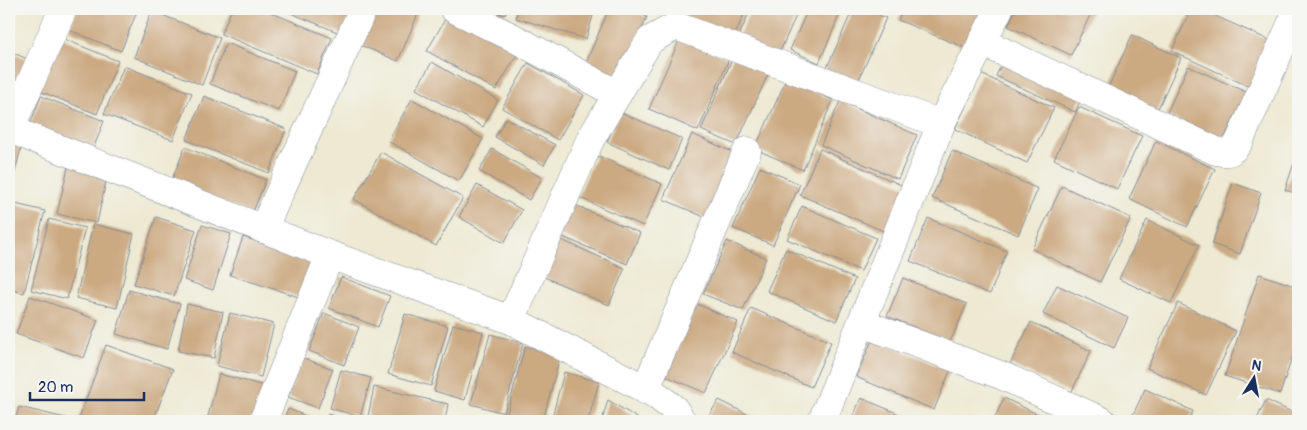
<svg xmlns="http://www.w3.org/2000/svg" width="1307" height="430" font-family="Pangolin,sans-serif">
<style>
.building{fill:#cba981}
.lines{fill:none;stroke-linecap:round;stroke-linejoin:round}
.street-casing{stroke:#848c98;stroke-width:29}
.street{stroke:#fff;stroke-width:28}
</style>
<rect width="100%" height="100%" fill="#f6f6f2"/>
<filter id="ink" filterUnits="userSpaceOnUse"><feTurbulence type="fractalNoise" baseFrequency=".02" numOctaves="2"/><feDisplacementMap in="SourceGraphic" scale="10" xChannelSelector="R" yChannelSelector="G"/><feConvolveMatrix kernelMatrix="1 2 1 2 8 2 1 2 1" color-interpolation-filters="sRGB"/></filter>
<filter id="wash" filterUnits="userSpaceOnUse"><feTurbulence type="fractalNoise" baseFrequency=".0096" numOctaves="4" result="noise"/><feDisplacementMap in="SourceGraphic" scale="20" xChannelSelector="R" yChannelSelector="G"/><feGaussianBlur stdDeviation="1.12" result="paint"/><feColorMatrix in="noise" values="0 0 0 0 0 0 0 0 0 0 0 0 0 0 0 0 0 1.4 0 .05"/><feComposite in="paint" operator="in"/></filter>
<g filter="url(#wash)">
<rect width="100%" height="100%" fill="#ede9d2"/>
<g id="blocks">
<!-- building -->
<g class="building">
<polygon points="77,9 138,9 121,51 69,30"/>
<polygon points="232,9 263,9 332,38 317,74 221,34"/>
<polygon points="281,9 352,9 342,34"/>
<polygon points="366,9 420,9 398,61 353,42"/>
<polygon points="451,9 521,48 496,90 427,51"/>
<polygon points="485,9 507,9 505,15"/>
<polygon points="518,9 595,9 586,39 516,18"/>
<polygon points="609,9 628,9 647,17 618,82 584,67"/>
<polygon points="654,9 688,9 685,19"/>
<polygon points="690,9 746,9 733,40 685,19"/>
<polygon points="751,9 799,9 778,56 738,38"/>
<polygon points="808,9 842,9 819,63 790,50"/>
<polygon points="853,9 865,9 886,18 856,86 825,72"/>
<polygon points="903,9 987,9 970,50 898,20"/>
<polygon points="1016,9 1093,9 1071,55 1008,26"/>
<polygon points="1191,9 1200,9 1271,41 1250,87 1172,51"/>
<polygon points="152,11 220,38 202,85 134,57"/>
<polygon points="1132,35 1181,58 1156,113 1107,90"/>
<polygon points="59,37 118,61 97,114 37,90"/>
<polygon points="680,38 729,59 698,131 649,109"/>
<polygon points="226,43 295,71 279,111 210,84"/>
<polygon points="9,51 32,61 9,118"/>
<polygon points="733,57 769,72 736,145 701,130"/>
<polygon points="1004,59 1083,95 1075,112 996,76"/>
<polygon points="432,62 498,100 483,127 416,89"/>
<polygon points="528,63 584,95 558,140 502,108"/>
<polygon points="124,66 192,93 173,140 104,114"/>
<polygon points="1188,66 1246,92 1223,141 1166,115"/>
<polygon points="981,74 1054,108 1027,163 955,129"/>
<polygon points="786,80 833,100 803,170 755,149"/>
<polygon points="41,96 104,121 92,152 29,127"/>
<polygon points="204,96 286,129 269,173 186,140"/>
<polygon points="412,99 483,139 459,181 388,141"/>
<polygon points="840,101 917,135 898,179 821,145"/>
<polygon points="1079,107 1142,136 1117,189 1054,159"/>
<polygon points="620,112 682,139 669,170 607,142"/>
<polygon points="506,118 555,145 544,165 495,137"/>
<polygon points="692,134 737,154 709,219 663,199"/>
<polygon points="9,141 22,144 9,196"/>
<polygon points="1156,141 1215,169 1187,227 1129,199"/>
<polygon points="185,147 266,180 252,214 171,182"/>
<polygon points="492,149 542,178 529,200 479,171"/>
<polygon points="820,149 908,188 888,233 800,195"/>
<polygon points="952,151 1038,189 1018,235 932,198"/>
<polygon points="1298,151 1298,194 1285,190"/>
<polygon points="381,152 463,198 436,246 354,199"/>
<polygon points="596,155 662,184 643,226 578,197"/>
<polygon points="69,163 108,172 97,223 57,214"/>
<polygon points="760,167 800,184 773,245 733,228"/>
<polygon points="1233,183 1261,193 1240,254 1212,244"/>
<polygon points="477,185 522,210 504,243 459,217"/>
<polygon points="1062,186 1131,218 1100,282 1032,249"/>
<polygon points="11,203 45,211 24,293 9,289 9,213"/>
<polygon points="570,203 640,233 627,264 556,234"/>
<polygon points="802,206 876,238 861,271 787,239"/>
<polygon points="156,217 196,230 174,296 134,284"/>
<polygon points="928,218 1007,251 990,294 910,261"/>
<polygon points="49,219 85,228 67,299 31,290"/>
<polygon points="1147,220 1199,245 1171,303 1119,279"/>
<polygon points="93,224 134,234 117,308 76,298"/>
<polygon points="202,225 231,234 213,290 184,280"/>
<polygon points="243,237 314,260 302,298 230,275"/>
<polygon points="559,239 625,268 609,305 542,276"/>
<polygon points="727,241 766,258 743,310 703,294"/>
<polygon points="786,249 855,279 836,321 767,291"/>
<polygon points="1259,274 1298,287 1298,339 1280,394 1225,376"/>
<polygon points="341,277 390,296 378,327 329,308"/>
<polygon points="903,278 967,304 950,342 887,316"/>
<polygon points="1057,285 1128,318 1114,348 1043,314"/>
<polygon points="129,290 180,304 167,349 116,334"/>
<polygon points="30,296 98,320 84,358 16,334"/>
<polygon points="1178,303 1236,331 1206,395 1147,368"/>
<polygon points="187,304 223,312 214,358 178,351"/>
<polygon points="697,304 738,322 706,393 666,376"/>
<polygon points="751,308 831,342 811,387 732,352"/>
<polygon points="230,313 274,324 261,377 217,366"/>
<polygon points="324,313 359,327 344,365 309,351"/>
<polygon points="405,314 448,326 431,386 388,374"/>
<polygon points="1031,322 1091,351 1071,393 1010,364"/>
<polygon points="453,324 483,332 465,400 434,391"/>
<polygon points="490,334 523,343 504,413 471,404"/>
<polygon points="873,338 950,371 934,410 856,377"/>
<polygon points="106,345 173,369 153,421 78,421"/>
<polygon points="525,346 560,356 543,421 505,421"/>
<polygon points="303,358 333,369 318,408 288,397"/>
<polygon points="341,370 371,378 360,417 330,408"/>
<polygon points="564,372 599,382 588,421 551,421"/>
<polygon points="219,374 265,386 256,421 211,421 207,420"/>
<polygon points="374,387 448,404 445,421 367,421"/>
<polygon points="1145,389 1193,411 1188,421 1130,421"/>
<polygon points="861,398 916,421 851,421"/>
<polygon points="1004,398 1052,421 993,421"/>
<polygon points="608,400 642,421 602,421"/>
<polygon points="719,400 761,421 705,421"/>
<polygon points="1266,400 1298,415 1298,421 1256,421"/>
<polygon points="19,407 70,419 70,421 15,421"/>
<polygon points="288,409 320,421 283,421"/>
<polygon points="328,414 352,421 326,421"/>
</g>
</g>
</g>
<g filter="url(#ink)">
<use href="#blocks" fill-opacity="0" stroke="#848c98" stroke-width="1"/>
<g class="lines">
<defs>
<g id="street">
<polyline points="454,9 512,37 617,94"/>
<path d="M982,42L1216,151C1228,154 1232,153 1239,142L1298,9"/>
<polyline points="9,129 330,255 511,320 655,394 674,409 682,421"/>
<polyline points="10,129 63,9"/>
<polyline points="263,229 363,9"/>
<polyline points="511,320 590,140 650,40 676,26 941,124"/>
<polyline points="862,323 1003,376 1102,421"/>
<polyline points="645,390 747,151"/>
<polyline points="263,421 330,255"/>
<polyline points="822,421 941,124 999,9"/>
</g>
</defs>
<!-- street casing -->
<use href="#street" class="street-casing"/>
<!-- street -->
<use href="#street" class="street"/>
</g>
</g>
<!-- margin -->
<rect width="1307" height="430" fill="none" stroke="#f6f6f2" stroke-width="30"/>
<!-- north arrow -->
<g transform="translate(1254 378) rotate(11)" stroke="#f6f6f2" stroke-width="4" paint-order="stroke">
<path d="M0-4L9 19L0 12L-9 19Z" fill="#1b2f5e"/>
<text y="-8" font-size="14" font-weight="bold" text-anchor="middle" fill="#1b2f5e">N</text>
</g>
<!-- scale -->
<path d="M30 392v8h114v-8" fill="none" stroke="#1b2f5e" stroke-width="2.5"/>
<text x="38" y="392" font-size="15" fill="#1b2f5e" stroke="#f6f6f2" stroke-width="4" paint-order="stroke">20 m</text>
</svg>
